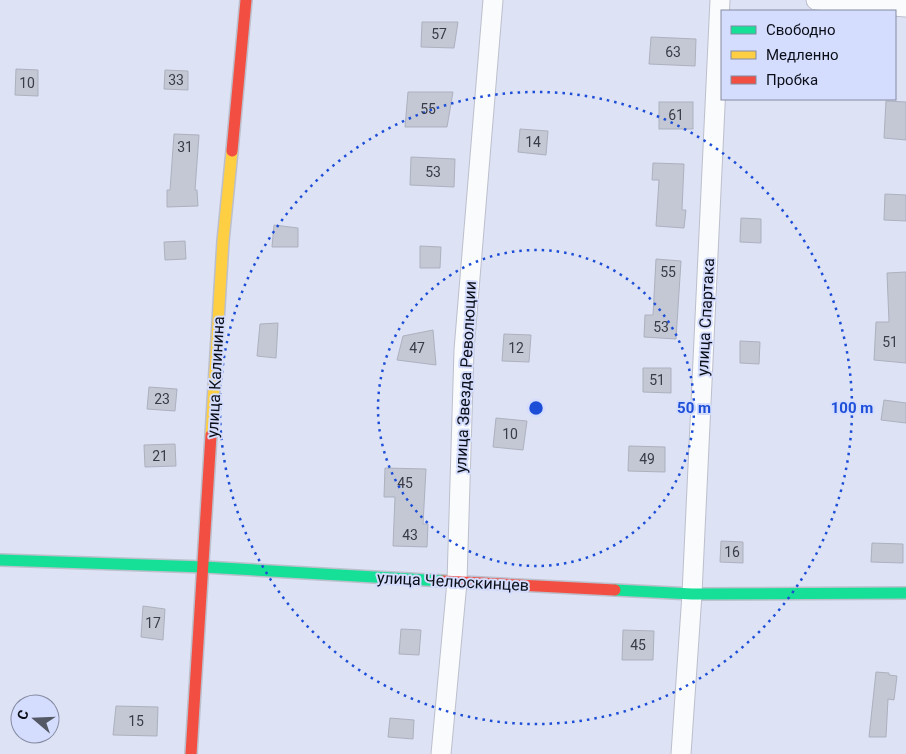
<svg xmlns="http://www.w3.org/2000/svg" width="906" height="754" font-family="Roboto,sans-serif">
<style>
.building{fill:#c4c8d5;stroke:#adb1bf}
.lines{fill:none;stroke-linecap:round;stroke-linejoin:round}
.street-casing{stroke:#bcbfcc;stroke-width:21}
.fast-casing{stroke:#bcbfcc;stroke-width:14}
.slow-casing{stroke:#bcbfcc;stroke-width:14}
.jam-casing{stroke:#bcbfcc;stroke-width:14}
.street{stroke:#fafbfd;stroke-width:19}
.fast{stroke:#16e098;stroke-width:11}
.slow{stroke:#ffcf43;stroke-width:11}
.jam{stroke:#f24e42;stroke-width:11}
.ring{fill:none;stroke:#1d4ed8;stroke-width:2.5;stroke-dasharray:2.5 5}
.labels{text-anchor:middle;stroke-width:4;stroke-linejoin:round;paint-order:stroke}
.number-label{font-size:14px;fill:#393c47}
.street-label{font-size:16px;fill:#0b0e18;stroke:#d4ddfd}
.centre{fill:#1d4ed8;stroke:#d4ddfd;stroke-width:2.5}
.ring-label{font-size:15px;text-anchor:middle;font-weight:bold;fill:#1d4ed8;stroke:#d4ddfd;stroke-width:4;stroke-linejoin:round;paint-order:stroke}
</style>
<rect width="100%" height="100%" fill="#dde2f4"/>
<!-- building -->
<g class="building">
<polygon points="422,22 458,22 454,48 421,47"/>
<polygon points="651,37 696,39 695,66 649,64"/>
<polygon points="16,69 38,70 38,96 15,95"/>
<polygon points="165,70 188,71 188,90 164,89"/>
<polygon points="408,92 453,92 447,127 405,127"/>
<polygon points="886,101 906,102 906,140 884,138"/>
<rect x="659" y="102" width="34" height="27"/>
<polygon points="520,129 548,131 546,155 518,152"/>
<polygon points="174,134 199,135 195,190 197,190 198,206 167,207 167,190 170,190"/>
<polygon points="411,157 455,159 454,187 410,185"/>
<polygon points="653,163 684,164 682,210 686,210 684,228 656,226 659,180 652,180"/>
<polygon points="885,194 906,195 906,221 884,220"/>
<polygon points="741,218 761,219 761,243 740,242"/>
<polygon points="274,225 298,228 298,247 272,247"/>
<polygon points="185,241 186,259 165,260 164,242"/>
<polygon points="420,246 441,247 440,268 420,268"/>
<polygon points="656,259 681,261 676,339 644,337 645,315 653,315"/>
<polygon points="906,272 906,363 874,360 876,322 889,322 887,273"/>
<polygon points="278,323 276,358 257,356 260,324"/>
<polygon points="433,330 436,365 397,360 403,336"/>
<polygon points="504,334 531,335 529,362 502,361"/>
<polygon points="740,341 760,342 759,364 740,363"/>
<polygon points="643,368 671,368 671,393 643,392"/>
<polygon points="149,387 177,389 175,411 147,409"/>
<polygon points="884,400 906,403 906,423 881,420"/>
<polygon points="496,418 527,421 523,450 493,447"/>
<polygon points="175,444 176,466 145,467 144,445"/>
<polygon points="629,446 665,447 665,472 628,471"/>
<polygon points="385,468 426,469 423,524 428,524 427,547 393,546 395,497 384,497"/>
<polygon points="721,541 743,542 743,563 720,562"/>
<polygon points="872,543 903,544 903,563 871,562"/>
<polygon points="143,606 165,609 163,640 141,637"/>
<polygon points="401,629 421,630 419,655 399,654"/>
<polygon points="623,630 654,631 653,660 622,660"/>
<polygon points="876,672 889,673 889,675 897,676 894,700 888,699 886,737 869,737"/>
<polygon points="116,706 158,707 157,736 113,735"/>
<polygon points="390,718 414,720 413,739 388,737"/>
</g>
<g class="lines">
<defs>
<g id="street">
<polyline points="816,0 906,7"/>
<polyline points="441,754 457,582 464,350 493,0"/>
<polyline points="681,754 692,594 720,0"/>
</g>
<g id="fast">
<polyline points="0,560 204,567 443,581"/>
<polyline points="615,590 692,594 906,593"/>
</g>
<polyline id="slow" points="211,435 223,241 232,151"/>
<g id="jam">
<polyline points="232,151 246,0"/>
<polyline points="443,581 615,590"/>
<polyline points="191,754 211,435"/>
</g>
</defs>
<!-- street casing -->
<use href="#street" class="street-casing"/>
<!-- fast casing -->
<use href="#fast" class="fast-casing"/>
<!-- slow casing -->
<use href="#slow" class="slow-casing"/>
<!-- jam casing -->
<use href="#jam" class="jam-casing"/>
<!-- street -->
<use href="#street" class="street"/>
<!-- fast -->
<use href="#fast" class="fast"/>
<!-- slow -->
<use href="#slow" class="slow"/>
<!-- jam -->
<use href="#jam" class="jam"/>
</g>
<!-- distance rings -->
<g class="ring">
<circle cx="536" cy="408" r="158"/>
<circle cx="536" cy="408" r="316"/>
</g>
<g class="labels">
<!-- number labels -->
<g class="number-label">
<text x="439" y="39">57</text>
<text x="673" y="57">63</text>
<text x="176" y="85">33</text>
<text x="27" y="88">10</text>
<text x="428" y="114">55</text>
<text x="676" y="120">61</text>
<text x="533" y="147">14</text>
<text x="185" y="152">31</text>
<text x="433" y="177">53</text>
<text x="668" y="277">55</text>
<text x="661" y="332">53</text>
<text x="890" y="347">51</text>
<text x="417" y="353">47</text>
<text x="516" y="353">12</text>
<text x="657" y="385">51</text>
<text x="162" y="404">23</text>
<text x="510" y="439">10</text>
<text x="160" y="461">21</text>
<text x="647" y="464">49</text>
<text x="405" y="488">45</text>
<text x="410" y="540">43</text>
<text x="732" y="557">16</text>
<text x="153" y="628">17</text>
<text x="638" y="650">45</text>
<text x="136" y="726">15</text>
</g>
<!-- street labels -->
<g class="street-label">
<text transform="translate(705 317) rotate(-87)" y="6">улица Спартака</text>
<text transform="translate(215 377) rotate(-87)" y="6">улица Калинина</text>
<text transform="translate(465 377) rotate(-87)" y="6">улица Звезда Революции</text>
<text transform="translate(453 581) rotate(3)" y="6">улица Челюскинцев</text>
</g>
</g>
<circle cx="536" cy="408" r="8" class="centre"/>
<g class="ring-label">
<text x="694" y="413">50 m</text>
<text x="852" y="413">100 m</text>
</g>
<!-- legend -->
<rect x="721" y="10" width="175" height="90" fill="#d4ddfd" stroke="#848aa1"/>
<rect x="731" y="26" width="25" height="8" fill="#16e098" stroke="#848aa1"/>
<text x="766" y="35" font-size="15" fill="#0b0e18">Свободно</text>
<rect x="731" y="51" width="25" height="8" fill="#ffcf43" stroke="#848aa1"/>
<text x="766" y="60" font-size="15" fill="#0b0e18">Медленно</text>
<rect x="731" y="76" width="25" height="8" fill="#f24e42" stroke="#848aa1"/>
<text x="766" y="85" font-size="15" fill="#0b0e18">Пробка</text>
<!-- north arrow -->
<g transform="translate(35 719) rotate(289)"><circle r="24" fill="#d4ddfd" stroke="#848aa1"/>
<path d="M0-4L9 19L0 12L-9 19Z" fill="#545865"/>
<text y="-8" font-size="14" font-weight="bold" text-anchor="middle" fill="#0b0e18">С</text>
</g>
</svg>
